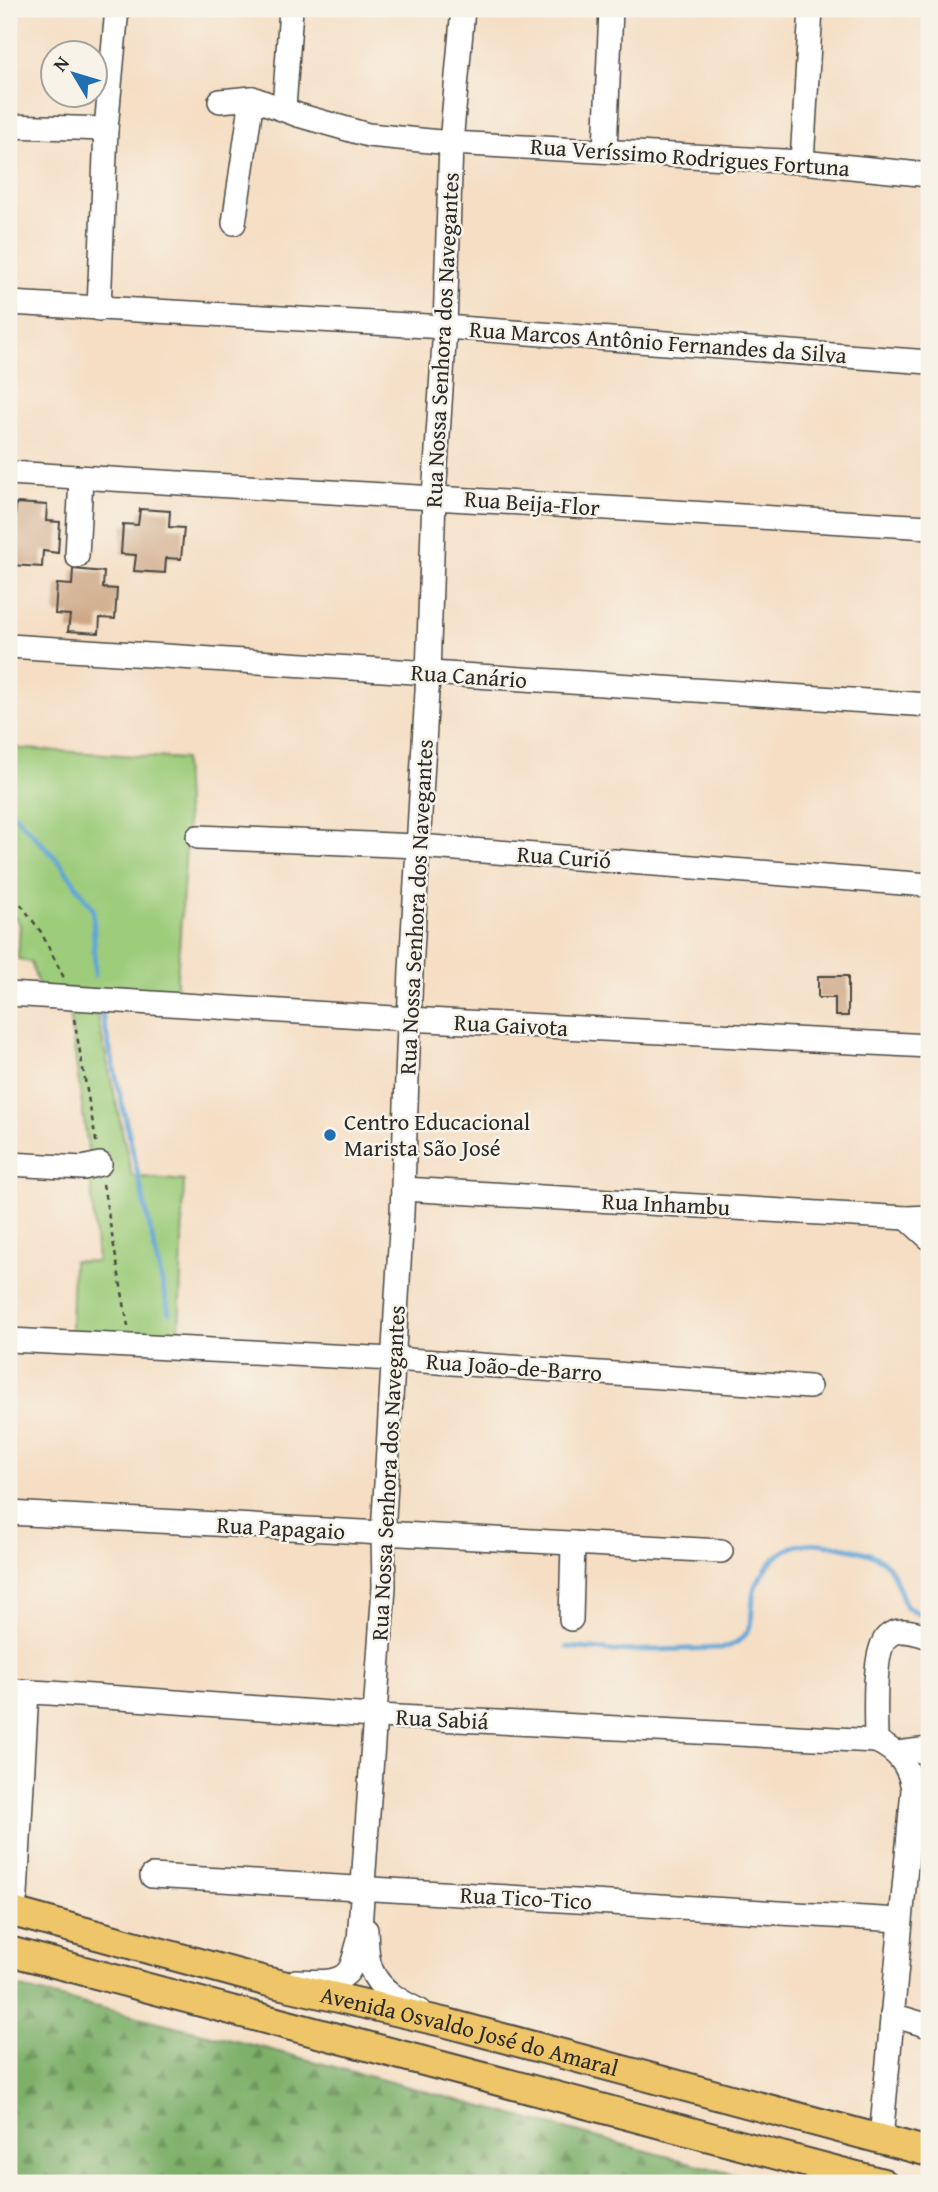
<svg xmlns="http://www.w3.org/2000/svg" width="938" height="2192" font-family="'Gentium Book Plus',serif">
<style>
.forest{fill:url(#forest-firs);stroke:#546e4a;stroke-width:2}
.green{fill:#9dcc7a;stroke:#647c52;stroke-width:2}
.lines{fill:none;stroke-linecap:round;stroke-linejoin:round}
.stream{stroke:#61a4d5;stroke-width:5}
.building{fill:#cfa887}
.minor-casing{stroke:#494642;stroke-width:26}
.major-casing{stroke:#494642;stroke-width:32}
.path{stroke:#494642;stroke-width:2.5;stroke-dasharray:5 5;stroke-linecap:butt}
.minor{stroke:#fff;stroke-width:23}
.major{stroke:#eec569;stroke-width:28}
.poi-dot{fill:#1f6fb2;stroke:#f7f3e8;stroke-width:2.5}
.labels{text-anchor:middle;stroke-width:5;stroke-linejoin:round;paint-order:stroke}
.street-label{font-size:23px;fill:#2b2b2b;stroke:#f7f3e8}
.poi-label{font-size:23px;fill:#2b2b2b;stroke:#f7f3e8;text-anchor:start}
</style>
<defs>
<pattern id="forest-firs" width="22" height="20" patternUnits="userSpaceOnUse" patternTransform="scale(1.75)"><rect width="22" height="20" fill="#7eb06a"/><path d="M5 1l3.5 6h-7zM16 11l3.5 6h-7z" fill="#678f57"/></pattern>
</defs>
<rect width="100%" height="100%" fill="#f7f3e8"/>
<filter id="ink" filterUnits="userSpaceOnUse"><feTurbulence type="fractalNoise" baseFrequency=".0143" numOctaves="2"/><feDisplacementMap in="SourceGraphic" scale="14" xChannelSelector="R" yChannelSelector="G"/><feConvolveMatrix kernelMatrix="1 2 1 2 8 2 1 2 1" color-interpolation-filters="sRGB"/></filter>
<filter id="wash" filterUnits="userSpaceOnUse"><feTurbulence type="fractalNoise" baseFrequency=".00686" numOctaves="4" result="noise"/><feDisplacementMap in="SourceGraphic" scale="28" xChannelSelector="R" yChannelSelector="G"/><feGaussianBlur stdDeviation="1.57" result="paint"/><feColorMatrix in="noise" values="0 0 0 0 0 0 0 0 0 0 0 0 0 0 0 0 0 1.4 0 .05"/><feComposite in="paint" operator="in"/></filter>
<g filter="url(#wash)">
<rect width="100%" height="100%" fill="#f5dec4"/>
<!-- forest -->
<polygon class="forest" points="9,1985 268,2049 766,2183 9,2183"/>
<!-- green -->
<g class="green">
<polygon points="9,748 184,759 187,832 176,993 39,988 31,962 18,959 20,924 9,911"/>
<polygon points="69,1012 97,1015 132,1176 184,1181 179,1336 71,1333 73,1261 97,1262 89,1156"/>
</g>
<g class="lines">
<!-- stream -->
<g class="stream">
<polyline points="9,809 61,864 93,909 95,975"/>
<polyline points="101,1010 169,1313"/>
<path d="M567,1647L615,1651L724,1648C762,1634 747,1616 755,1587C757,1581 763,1575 766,1569C785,1541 812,1540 842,1547C892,1557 889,1563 906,1607L929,1619"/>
</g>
</g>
<g id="blocks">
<!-- building -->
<g class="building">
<polygon points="16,503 47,505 46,521 60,522 58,553 43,551 42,567 11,565 13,545 9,545 9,522 15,522"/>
<polygon points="140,509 170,511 169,527 184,528 181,559 166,558 165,573 134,571 136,555 121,554 123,524 138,525"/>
<polygon points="73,569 104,572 103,588 117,589 115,619 100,618 99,633 68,631 70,615 55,614 57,584 72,585"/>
<polygon points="818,976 848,976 848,1016 835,1016 835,998 818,998"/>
</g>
</g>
</g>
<g filter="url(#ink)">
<use href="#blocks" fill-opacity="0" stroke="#494642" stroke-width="2"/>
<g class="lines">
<defs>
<g id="minor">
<polyline points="220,101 252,98 298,115 368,135 451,143 802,162 929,175"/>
<polyline points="284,108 291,9"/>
<polyline points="9,126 106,129"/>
<polyline points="605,151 611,9"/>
<polyline points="802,162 811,9"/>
<polyline points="234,223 252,98"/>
<polyline points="9,303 445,327 929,362"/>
<polyline points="99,309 106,129 117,9"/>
<polyline points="9,473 929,527"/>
<polyline points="77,556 81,478"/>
<polyline points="9,646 929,705"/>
<polyline points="198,837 418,846 929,885"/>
<polyline points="9,994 409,1019 929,1046"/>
<polyline points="9,1164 83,1168 100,1164"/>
<polyline points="403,1189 907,1218 929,1217"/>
<polyline points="907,1218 929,1238"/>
<polyline points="9,1340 393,1359 809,1387"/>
<polyline points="9,1513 721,1551"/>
<polyline points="571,1619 573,1543"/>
<path d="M9,1691L50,1693L358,1715L876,1741C898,1751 910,1766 913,1790L881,2139"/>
<path d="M876,1741C876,1719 872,1652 887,1637C898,1626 917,1633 929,1637"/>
<polyline points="897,1753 929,1749"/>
<polyline points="152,1876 900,1920"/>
<polyline points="10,1912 16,1895 27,1691"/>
<path d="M366,1930C367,1942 366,1957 371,1969C379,1990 401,2002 420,2011"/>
<path d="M296,1981C312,1981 340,1986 350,1969C354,1962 356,1950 359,1941L384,1587L383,1534L402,1213L411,970L428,674L434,497L445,327L451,143L463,9"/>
<polyline points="892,2015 929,2026"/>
</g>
<g id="major">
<path id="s1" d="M9,1911L265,1981L447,2023L929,2152"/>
<polyline points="9,1951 883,2183"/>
</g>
</defs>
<!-- minor casing -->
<use href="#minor" class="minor-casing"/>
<!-- major casing -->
<use href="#major" class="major-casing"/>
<!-- path -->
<g class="path">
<polyline points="9,888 41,932 64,978"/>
<polyline points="74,1019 97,1146"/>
<polyline points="103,1184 128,1326"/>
</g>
<!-- minor -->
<use href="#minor" class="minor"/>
<!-- major -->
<use href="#major" class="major"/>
</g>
</g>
<!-- markers -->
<circle class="poi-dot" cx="330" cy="1135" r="7"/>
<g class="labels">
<!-- street labels -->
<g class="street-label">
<text transform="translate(690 157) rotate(4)" y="8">Rua Veríssimo Rodrigues Fortuna</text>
<text transform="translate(442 340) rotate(-87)" y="8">Rua Nossa Senhora dos Navegantes</text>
<text transform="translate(658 342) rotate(4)" y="8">Rua Marcos Antônio Fernandes da Silva</text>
<text transform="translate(532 503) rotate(4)" y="8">Rua Beija-Flor</text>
<text transform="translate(469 676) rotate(4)" y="8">Rua Canário</text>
<text transform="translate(564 857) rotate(4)" y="8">Rua Curió</text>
<text transform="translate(416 907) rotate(-87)" y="8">Rua Nossa Senhora dos Navegantes</text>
<text transform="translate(511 1025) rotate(3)" y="8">Rua Gaivota</text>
<text transform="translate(666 1204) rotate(3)" y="8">Rua Inhambu</text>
<text transform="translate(514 1367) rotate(4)" y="8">Rua João-de-Barro</text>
<text transform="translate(388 1473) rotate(-87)" y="8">Rua Nossa Senhora dos Navegantes</text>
<text transform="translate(281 1528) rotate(3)" y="8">Rua Papagaio</text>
<text transform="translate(442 1719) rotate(3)" y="8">Rua Sabiá</text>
<text transform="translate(526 1898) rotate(3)" y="8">Rua Tico-Tico</text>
<text dy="8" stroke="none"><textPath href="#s1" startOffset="476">Avenida Osvaldo José do Amaral</textPath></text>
</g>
<!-- poi labels -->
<g class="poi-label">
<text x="344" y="1130">Centro Educacional<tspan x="344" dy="26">Marista São José</tspan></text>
</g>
</g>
<!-- margin -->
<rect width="938" height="2192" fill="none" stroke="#f7f3e8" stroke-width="35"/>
<!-- north arrow -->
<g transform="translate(74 74) rotate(308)"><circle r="33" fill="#f7f3e8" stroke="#a5a39c" stroke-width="2"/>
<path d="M0-5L12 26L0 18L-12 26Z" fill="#1f6fb2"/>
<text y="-10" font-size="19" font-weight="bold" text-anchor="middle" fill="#2b2b2b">N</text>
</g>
</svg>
